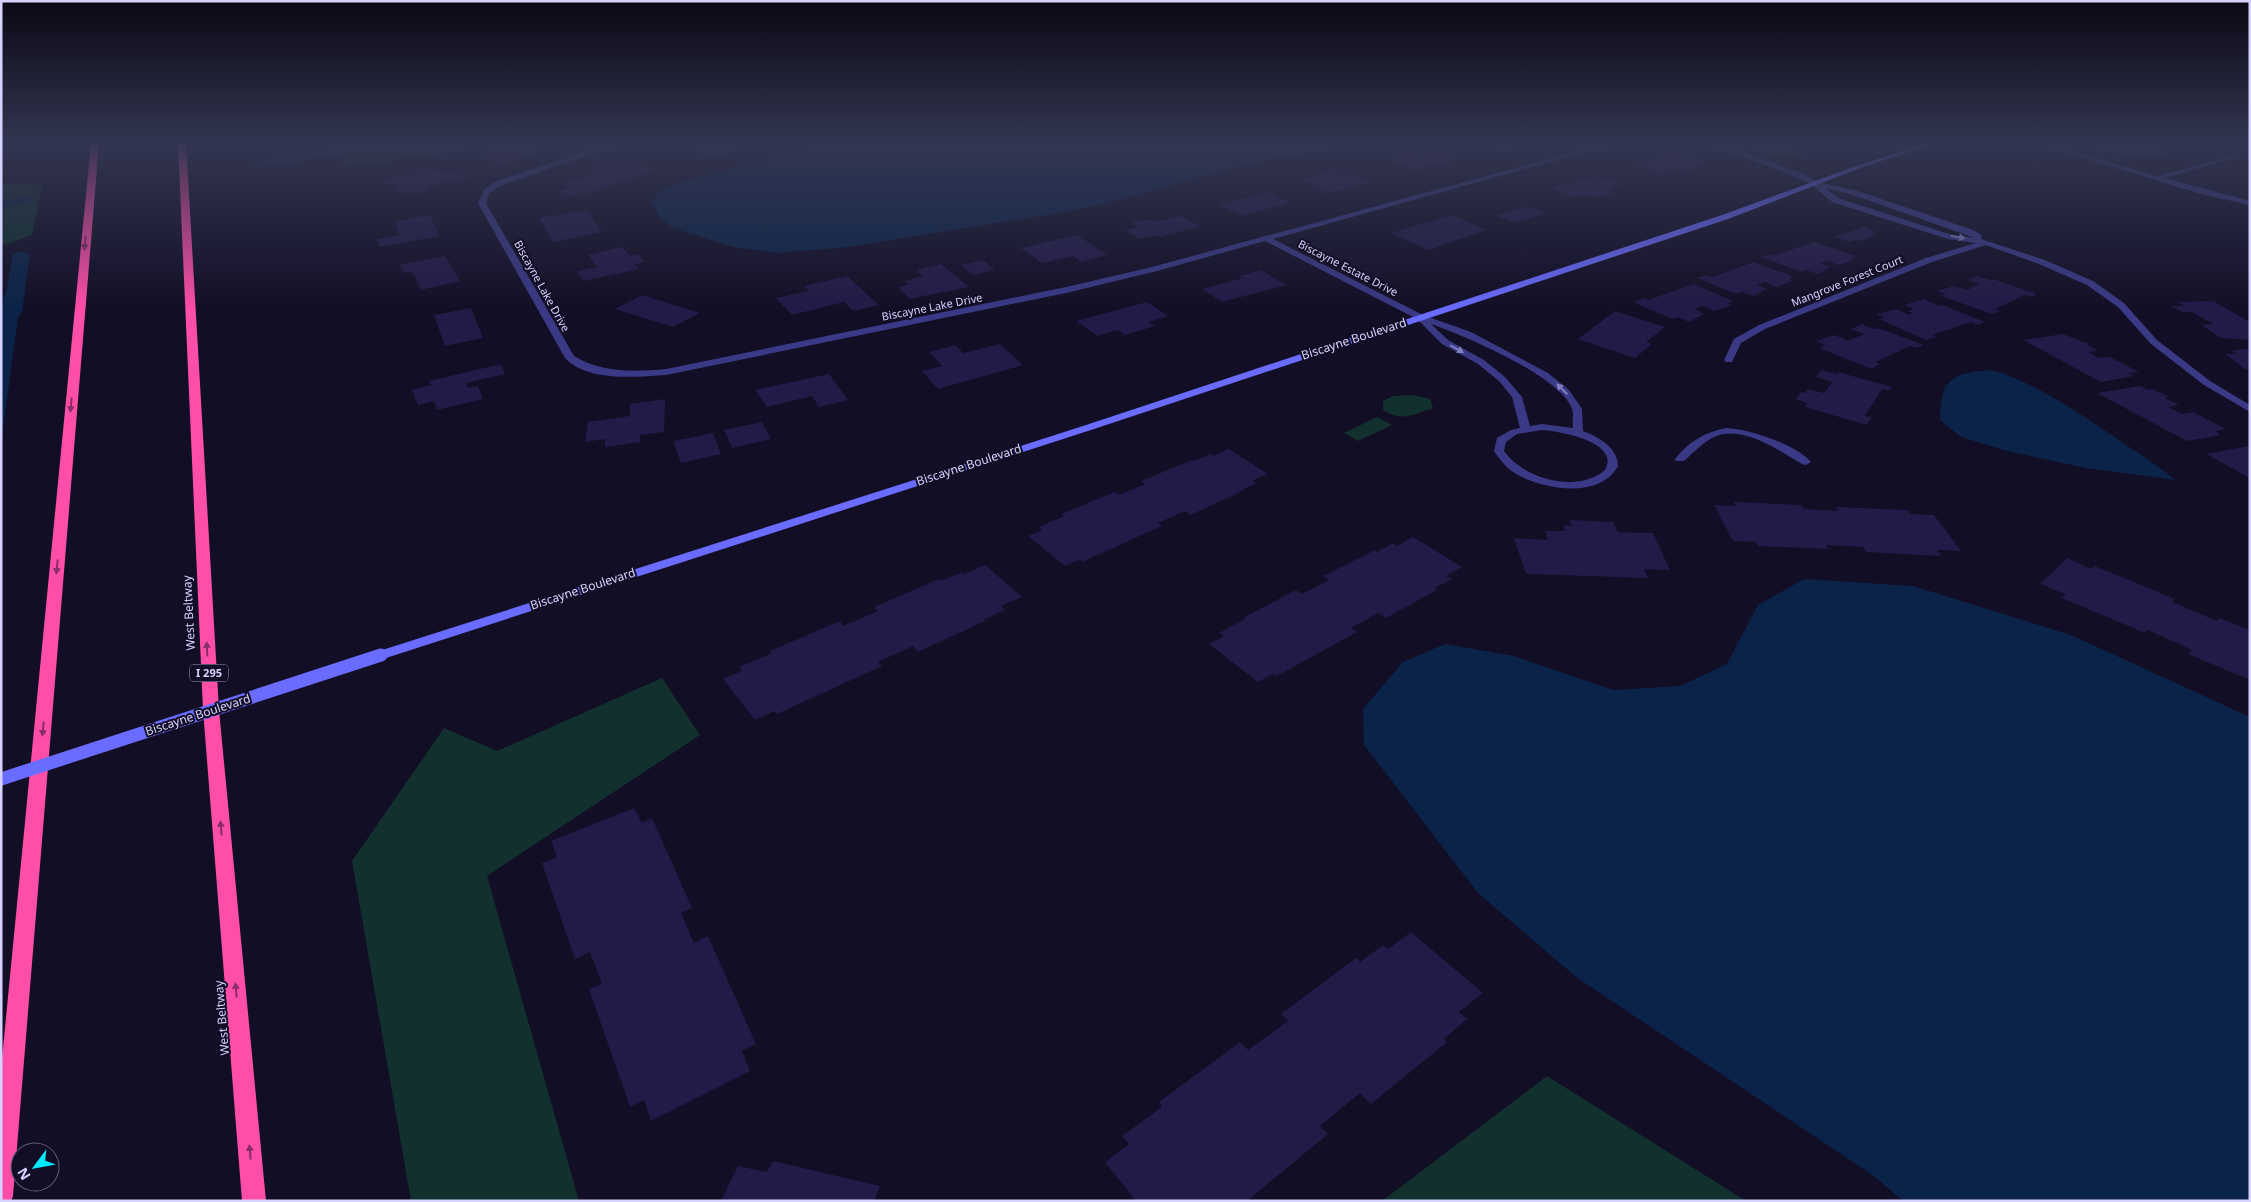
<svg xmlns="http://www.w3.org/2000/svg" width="2251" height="1202" font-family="'Noto Sans',sans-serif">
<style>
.green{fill:#11302e}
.water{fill:#0b2348}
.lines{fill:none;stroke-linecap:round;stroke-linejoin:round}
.stream{stroke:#0b2348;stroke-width:6}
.building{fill:#221a47}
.lane{fill:#393985;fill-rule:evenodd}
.street{fill:#393985;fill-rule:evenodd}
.secondary{fill:#6a6bff;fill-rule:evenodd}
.highway{fill:#ff4ea8;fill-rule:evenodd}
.secondary-bridge{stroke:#6a6bff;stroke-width:13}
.oneway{fill:#807ebc}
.oneway2{fill:#882e66}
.labels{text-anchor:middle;stroke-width:4;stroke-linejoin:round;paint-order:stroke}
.far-street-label{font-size:11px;fill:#d7d3ff;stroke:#120e25}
.shield{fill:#120e25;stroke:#9c98be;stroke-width:1}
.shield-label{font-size:11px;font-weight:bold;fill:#d7d3ff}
.street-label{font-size:12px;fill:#d7d3ff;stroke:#120e25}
</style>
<rect width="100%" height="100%" fill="#120e25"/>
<!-- green -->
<g class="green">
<polygon points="428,143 486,143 441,153 345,167 342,157"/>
<polygon points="1738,143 1773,143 1804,154 1784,159"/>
<polygon points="1,183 42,185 32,235 1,246"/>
<path d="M1413,395L1430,399L1433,408C1412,415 1403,422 1383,410V401L1393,396Z"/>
<polygon points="1377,417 1392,425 1358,441 1344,433"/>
<polygon points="662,678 700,735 487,876 579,1201 411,1201 352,861 444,728 497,751"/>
<polygon points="1547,1076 1746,1201 1382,1201"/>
</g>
<!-- water -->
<g class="water">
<polygon points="841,143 1356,143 1263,160 1107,203 1064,212 848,247 777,253 733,247 671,227 660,217 651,202 662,189 691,179"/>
<polygon points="19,252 30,254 22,312 18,317 1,444 1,304 6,292 13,254"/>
<path d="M1992,370C2035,383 2073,409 2110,434C2132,449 2155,463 2175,480L2086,468L2007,451L1961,437L1940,420C1940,377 1954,373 1992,370Z"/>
<polygon points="1804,579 1913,586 2071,635 2250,717 2250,1201 1903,1201 1874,1176 1576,977 1478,893 1364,745 1363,709 1403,662 1445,644 1514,656 1613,690 1680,686 1727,664 1758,605"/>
</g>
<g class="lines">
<!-- stream -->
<g class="stream">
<polyline points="258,165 388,143"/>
<polyline points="1,204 28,200"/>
</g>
</g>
<!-- building -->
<g class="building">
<polygon points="510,143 536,143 527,146 542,151 504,163 482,156 493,152 486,150"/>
<polygon points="707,143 745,143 745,144 734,147 739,149 710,157 689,148"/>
<polygon points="1493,143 1551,143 1551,144 1534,148 1525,145 1507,150 1489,144"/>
<polygon points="2091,143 2131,143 2167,153 2157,156 2128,156 2087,144"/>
<polygon points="1410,150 1422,155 1437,151 1458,158 1415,170 1395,162 1401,160 1389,155"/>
<polygon points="1672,152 1702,162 1691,165 1699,168 1686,172 1678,169 1662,174 1636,165 1663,158 1658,156"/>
<polygon points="608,163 624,168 635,165 655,171 585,195 581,193 570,197 556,191 570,187 562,184 599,172 589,169"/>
<polygon points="419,169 473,175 459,182 444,180 418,194 390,191 401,185 381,183 398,175 407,176"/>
<polygon points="1331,170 1342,175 1351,173 1372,182 1327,193 1300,180 1318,176 1314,174"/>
<polygon points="1599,176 1622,185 1608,189 1617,192 1597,198 1589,194 1575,198 1551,188"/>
<polygon points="1269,192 1290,203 1241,216 1219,205"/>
<polygon points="1527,206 1546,213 1514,223 1496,216"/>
<polygon points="587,210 602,232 553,242 539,218"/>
<polygon points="430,215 439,236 379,247 377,239 399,235 395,221"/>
<polygon points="1452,215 1486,230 1428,250 1391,233"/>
<polygon points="1180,216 1200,226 1160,237 1157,235 1140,239 1125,230 1138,227 1131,223 1149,219 1156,222"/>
<polygon points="1864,227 1877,232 1872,234 1877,235 1860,241 1855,240 1849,242 1835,237"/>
<polygon points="1077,235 1107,255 1081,262 1073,256 1042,263 1021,248"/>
<polygon points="1815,242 1856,256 1851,258 1855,259 1839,265 1828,261 1820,263 1830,267 1818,274 1806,270 1801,272 1762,257 1771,254 1776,255"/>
<polygon points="622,247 630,256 638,254 645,262 635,264 639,269 583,281 577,271 597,267 588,255"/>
<polygon points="445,256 460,281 421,290 412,272 404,273 399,265"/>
<polygon points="983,260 995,270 973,275 961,265"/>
<polygon points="1754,262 1794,277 1789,279 1793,281 1776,287 1765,282 1757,285 1767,289 1753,296 1742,292 1736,294 1697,278 1707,275 1712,277"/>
<polygon points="941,264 969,287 910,299 898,287 909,284 905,281 923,276 916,270"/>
<polygon points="1261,270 1286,285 1222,302 1202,289 1243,278 1239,276"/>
<polygon points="847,276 879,305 854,311 844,302 792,315 776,298 809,291 804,286"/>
<polygon points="1977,276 1990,280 1993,279 2037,294 2032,297 2025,295 1995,309 2000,311 1992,314 1941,296 1946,294 1936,291 1954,286 1967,290 1980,284 1968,280"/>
<polygon points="1694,284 1733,301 1728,303 1732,305 1714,311 1703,306 1695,309 1704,314 1689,322 1678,317 1672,319 1633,302 1644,298 1648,300"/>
<polygon points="642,295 700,313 673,327 615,309"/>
<polygon points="1924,299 1939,306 1943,305 1985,322 1978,325 1971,322 1932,335 1937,337 1926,340 1879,319 1885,317 1876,314 1897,309 1909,315 1913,313 1908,311 1914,309 1904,305"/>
<polygon points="2213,301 2250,322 2250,340 2220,338 2202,325 2213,324 2192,312 2182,312 2171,306 2185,306 2177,302"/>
<polygon points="1147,302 1168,316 1148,322 1155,326 1125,335 1118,330 1097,336 1076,321"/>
<polygon points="471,308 483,338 445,346 434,315"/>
<polygon points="1615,311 1665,327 1646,342 1652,344 1635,358 1578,339"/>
<polygon points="1862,324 1874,329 1878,328 1924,345 1917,348 1910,346 1875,362 1880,364 1871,369 1820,348 1825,345 1816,341 1835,335 1848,341 1864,334 1851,329"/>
<polygon points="2063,334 2089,344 2086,344 2098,351 2088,352 2099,358 2110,357 2139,372 2128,373 2134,376 2101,382 2023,340"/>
<polygon points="1000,344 1023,365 938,389 922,371 942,366 929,352 956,345 963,353"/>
<polygon points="2250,349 2250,369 2245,369 2225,354 2237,354 2231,350"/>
<polygon points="501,364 505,374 466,383 468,388 478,386 483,399 437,410 434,401 418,405 412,390 431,385 429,381"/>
<polygon points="1821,370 1837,374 1838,372 1892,387 1889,391 1882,389 1865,416 1872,417 1867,425 1805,407 1807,403 1796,399 1801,392 1805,393 1808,389 1824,393 1832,382 1816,377"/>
<polygon points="829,374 848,400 819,407 812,396 767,407 755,390"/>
<polygon points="2140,386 2148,390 2153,389 2169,397 2165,398 2179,405 2168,407 2182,414 2193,412 2226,429 2215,431 2221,435 2187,441 2097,393"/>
<polygon points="665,399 664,432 640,435 640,442 605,447 605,439 585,442 588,422 630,416 630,404"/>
<polygon points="762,422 771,439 732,448 724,430"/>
<polygon points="713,433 721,454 681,463 673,441"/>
<polygon points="2250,446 2250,478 2206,454"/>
<polygon points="1229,449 1268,474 1252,481 1256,483 1240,491 1241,492 1190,515 1185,511 1158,523 1162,526 1082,562 1080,559 1065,566 1028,536 1042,530 1039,527 1064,516 1062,514 1114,492 1119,495 1145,484 1141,481 1192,460 1194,461 1210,454 1213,456"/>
<polygon points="1733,502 1801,505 1804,509 1839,511 1836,507 1907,510 1910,514 1934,515 1961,551 1937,550 1941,556 1866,552 1863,547 1826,545 1829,549 1758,546 1755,542 1733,541 1714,505 1736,506"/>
<polygon points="1570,520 1613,522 1618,532 1653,533 1670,570 1644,569 1648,578 1526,574 1514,538 1548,540 1545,531 1565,531 1563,525 1572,526"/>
<polygon points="1413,537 1462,567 1446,576 1452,579 1435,588 1437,590 1386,618 1378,613 1351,628 1357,632 1277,676 1273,674 1258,682 1209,644 1224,636 1219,633 1245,619 1243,618 1296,590 1302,594 1329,580 1323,576 1375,550 1377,552 1393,543 1397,546"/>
<polygon points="2067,558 2091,569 2095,566 2175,599 2172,602 2217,621 2219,618 2250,630 2250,680 2188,654 2192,650 2148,630 2145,633 2062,598 2065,594 2040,584"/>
<polygon points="985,565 1022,597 1001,606 1005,610 983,620 985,621 918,652 913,646 878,662 882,666 777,714 774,711 755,720 723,679 742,671 739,667 772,653 770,651 840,621 843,626 878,611 874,607 939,579 941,581 962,572 964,574"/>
<polygon points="634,808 642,823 652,818 692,908 681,913 694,943 708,936 756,1044 742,1051 750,1071 651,1121 644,1100 630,1107 589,989 602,984 590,952 575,959 542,863 557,857 551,841"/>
<polygon points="1411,932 1483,993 1459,1012 1467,1019 1444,1039 1447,1042 1371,1104 1360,1093 1320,1126 1328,1134 1247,1201 1136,1201 1105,1162 1129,1144 1122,1136 1162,1107 1159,1102 1240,1042 1248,1050 1288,1021 1281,1014 1356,958 1360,962 1383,945 1388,949"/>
<polygon points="773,1161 880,1186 875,1199 880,1201 721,1201 738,1166 767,1172"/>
</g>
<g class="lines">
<!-- lane -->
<path class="lane" d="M1726,428C1749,429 1795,444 1811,462L1806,465L1802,464C1779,451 1743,424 1714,437C1703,442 1693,453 1684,461H1676L1675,459C1688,442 1705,432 1726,428Z"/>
<!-- street -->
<g class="street">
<path d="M611,143H621L500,186L489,194L486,203L574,356C603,373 633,372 666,369L1066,287L1152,267L1608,143H1619L1273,239L1423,315L1471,332L1548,373L1569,390L1582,409L1583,431C1599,437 1618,448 1618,466C1600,499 1546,490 1518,475C1507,469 1501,461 1494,451L1497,438L1511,430L1520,428L1512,397L1499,381L1478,364L1442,344L1417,319L1265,241L1157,271L1066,293L666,375C636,377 588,382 565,358L478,203L484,190L494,182ZM1431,324C1463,335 1562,377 1572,409C1574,414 1572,423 1573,428L1542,424L1530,426L1522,397L1505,377L1484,360L1448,340ZM1542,430C1559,431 1621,442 1605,470C1577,494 1524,479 1504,451L1506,442L1517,434Z"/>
<path d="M1707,143H1716L1802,173L1818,182L1858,191L1973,230L1982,235L1981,239L2045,260L2093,281L2124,303L2157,340L2210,381L2250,405V412L2204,385L2151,344L2118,307L2087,285L2039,264L1986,245L1932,262L1765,329L1741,343L1732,362H1726L1724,360L1734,339L1759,325L1926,258L1976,243L1948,239L1832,202L1813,186L1796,177ZM1825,188L1853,195L1975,238L1952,235L1838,198Z"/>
<polygon points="2036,143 2046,143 2157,176 2237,155 2237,157 2165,178 2250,201 2250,205 2201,194"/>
</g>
<!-- secondary -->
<polygon class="secondary" points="1927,143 1937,143 1863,167 1728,219 1094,429 386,658 381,659 374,655 376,652 1086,425 1722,215 1859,165"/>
<!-- highway -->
<g class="highway">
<polygon points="91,143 99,143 13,1196 11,1201 1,1201 1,1069"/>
<polygon points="178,143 186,143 219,710 266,1201 242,1201 203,710"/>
</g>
<!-- secondary-bridge -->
<polyline class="secondary-bridge" points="1,779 381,655"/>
</g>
<!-- one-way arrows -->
<defs><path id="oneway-solid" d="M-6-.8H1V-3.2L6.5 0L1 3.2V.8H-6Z" transform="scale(1.25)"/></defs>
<g class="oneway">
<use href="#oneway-solid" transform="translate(1958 237) rotate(9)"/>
<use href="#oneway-solid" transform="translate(1457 349) rotate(29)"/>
<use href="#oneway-solid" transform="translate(1562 389) rotate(-136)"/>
</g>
<g class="oneway2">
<use href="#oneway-solid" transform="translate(85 243) rotate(95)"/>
<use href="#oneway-solid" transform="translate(71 405) rotate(95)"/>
<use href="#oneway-solid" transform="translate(57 567) rotate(95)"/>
<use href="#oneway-solid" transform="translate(207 649) rotate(-93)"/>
<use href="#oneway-solid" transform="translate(43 729) rotate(95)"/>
<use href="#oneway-solid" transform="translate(221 828) rotate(-95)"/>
<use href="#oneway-solid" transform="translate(236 990) rotate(-95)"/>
<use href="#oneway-solid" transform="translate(250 1152) rotate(-95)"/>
</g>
<!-- sky -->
<linearGradient id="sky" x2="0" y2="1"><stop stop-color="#0a0814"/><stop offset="0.46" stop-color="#333651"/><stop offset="1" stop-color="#333651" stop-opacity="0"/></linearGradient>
<rect width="2251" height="311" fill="url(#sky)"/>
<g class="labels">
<!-- far-street labels -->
<g class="far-street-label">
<text transform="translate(1348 268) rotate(27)" y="4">Biscayne Estate Drive</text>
<text transform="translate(1847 281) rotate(-22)" y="4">Mangrove Forest Court</text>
<text transform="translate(542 286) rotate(61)" y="4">Biscayne Lake Drive</text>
<text transform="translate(932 307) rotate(-11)" y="4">Biscayne Lake Drive</text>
</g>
<!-- shield labels -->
<rect class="shield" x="190" y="664.5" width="38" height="17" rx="4"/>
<g class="shield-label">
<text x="209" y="677">I 295</text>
</g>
<!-- street labels -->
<g class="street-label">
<text transform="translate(1354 339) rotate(-18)" y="4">Biscayne Boulevard</text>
<text transform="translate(969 465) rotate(-18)" y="4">Biscayne Boulevard</text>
<text transform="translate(583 589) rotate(-18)" y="4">Biscayne Boulevard</text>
<text transform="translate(189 613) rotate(-93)" y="4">West Beltway</text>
<text transform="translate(198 715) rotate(-18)" y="4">Biscayne Boulevard</text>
<text transform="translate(222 1018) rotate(-95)" y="4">West Beltway</text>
</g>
</g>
<!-- border -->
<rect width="2251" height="1202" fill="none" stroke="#d7d3ff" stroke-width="5"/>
<!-- north arrow -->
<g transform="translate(35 1167) rotate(238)"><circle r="24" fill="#120e25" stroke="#615d7c"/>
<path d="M0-4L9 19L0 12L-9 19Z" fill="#00ecfe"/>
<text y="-8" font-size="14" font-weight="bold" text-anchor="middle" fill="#d7d3ff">N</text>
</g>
</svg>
